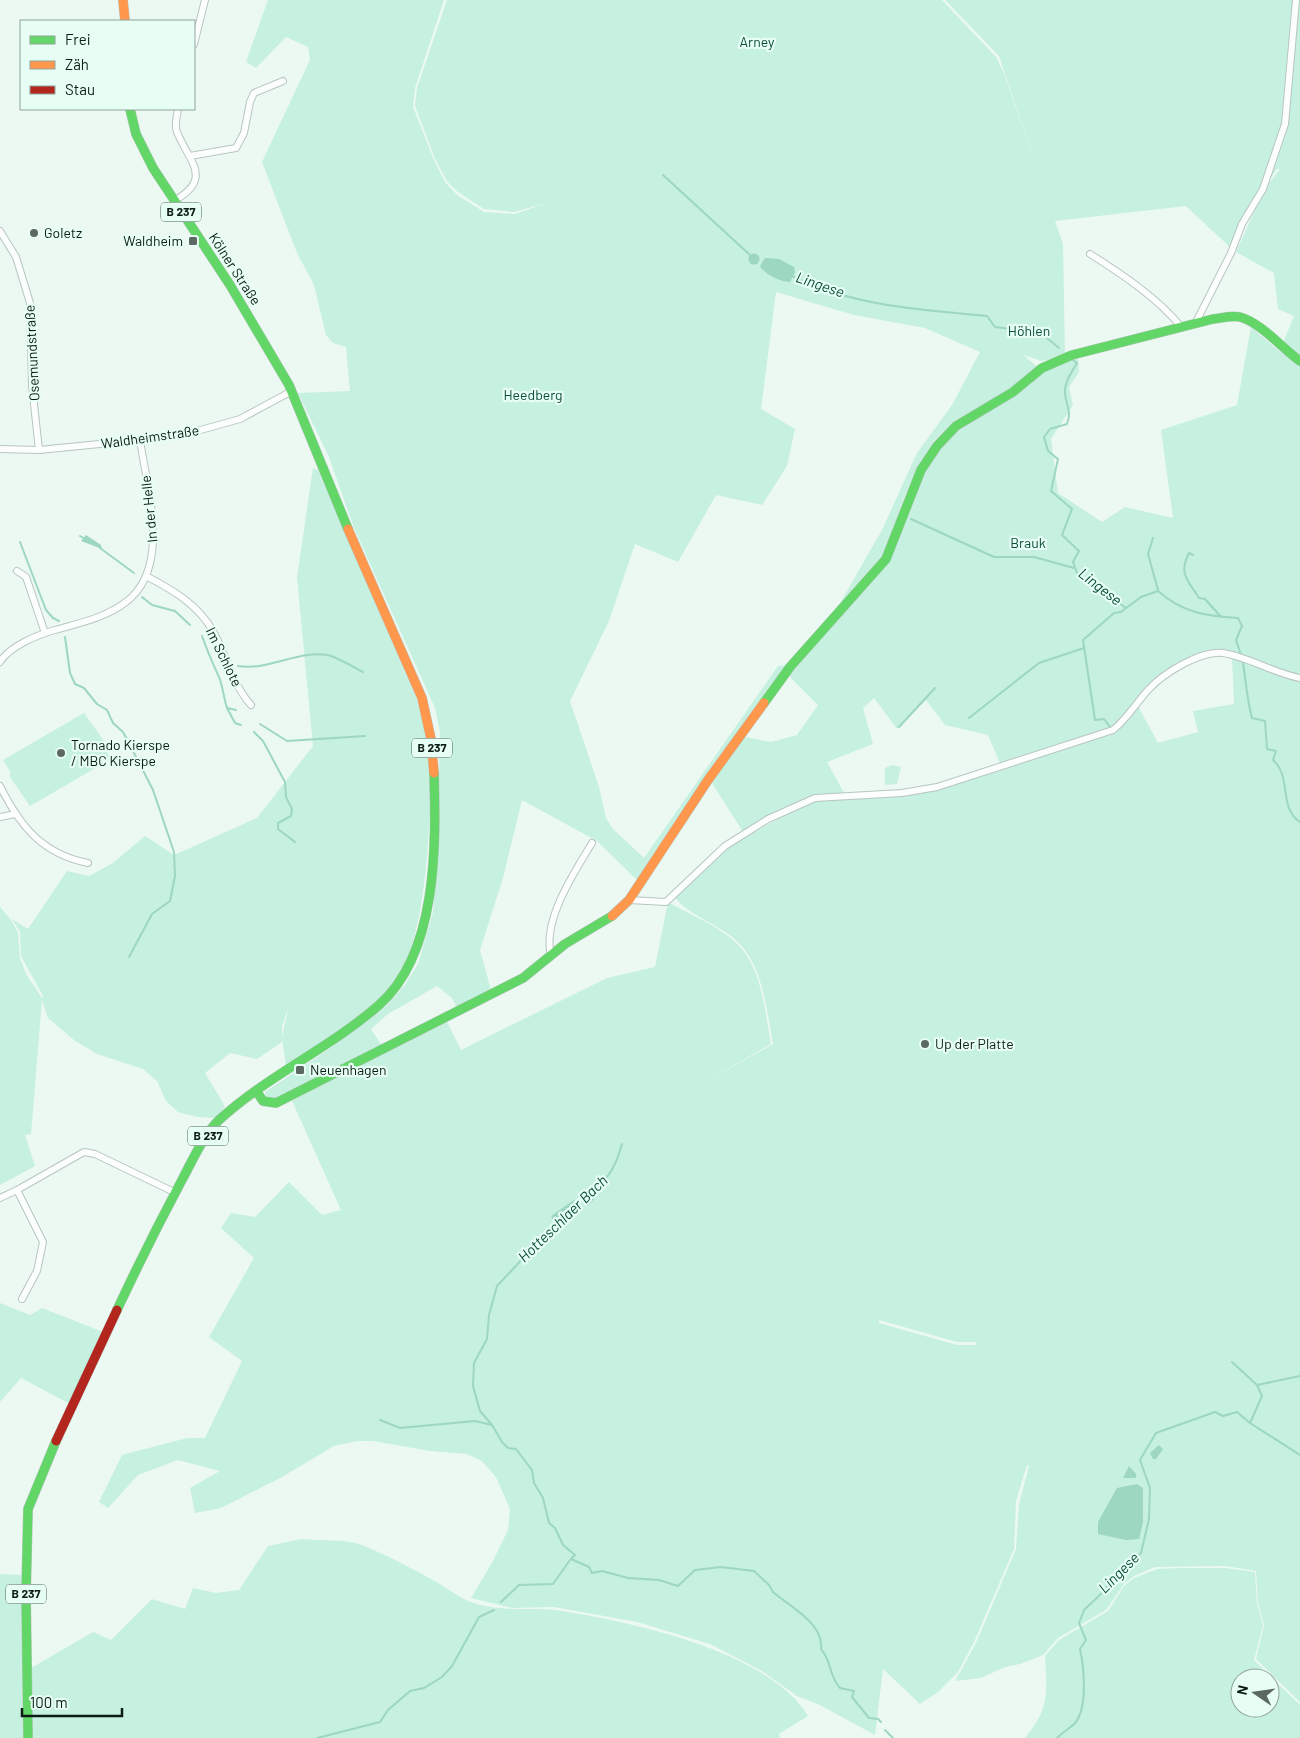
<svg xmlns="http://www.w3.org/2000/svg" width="1300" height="1738" font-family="Barlow,sans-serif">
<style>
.green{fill:#c6f0df;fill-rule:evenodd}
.water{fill:#9dd7c1}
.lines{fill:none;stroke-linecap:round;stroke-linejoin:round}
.stream{stroke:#9dd7c1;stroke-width:2}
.street-casing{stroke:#b8c5c0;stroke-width:8}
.fast-casing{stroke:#b8c5c0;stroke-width:10}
.slow-casing{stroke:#b8c5c0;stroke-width:10}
.jam-casing{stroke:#b8c5c0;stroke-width:10}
.street{stroke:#fcfefd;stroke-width:6}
.fast{stroke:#63d668;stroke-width:9}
.slow{stroke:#ff974d;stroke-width:9}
.jam{stroke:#b3261e;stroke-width:9}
.poi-dot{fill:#5c6963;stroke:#e7fef4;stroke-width:2}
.labels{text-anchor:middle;stroke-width:4.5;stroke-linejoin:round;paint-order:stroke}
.shield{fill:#e7fef4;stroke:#4f6059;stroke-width:1}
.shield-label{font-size:12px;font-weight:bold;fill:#0e1c16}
.park-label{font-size:14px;fill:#0d4e3c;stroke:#e7fef4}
.poi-label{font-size:14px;fill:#0e1c16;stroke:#e7fef4;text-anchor:start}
.street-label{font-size:14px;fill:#0e1c16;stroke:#e7fef4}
.water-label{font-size:15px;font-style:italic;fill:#094c39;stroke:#e7fef4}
</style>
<rect width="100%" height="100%" fill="#ecf9f3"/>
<!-- green -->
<g class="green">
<path d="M268,0H444L415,88L413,107L434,160L445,182L457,195L484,212L515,214L546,203L514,212L484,209L458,192L447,181L435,159L415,106L417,88L447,0H942L996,57L1004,73L1041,180L999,56L945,0H1296L1284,123L1263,189L1233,250L1186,206L1055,221L1063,244L1065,355L1042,361L1023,355L1038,367L1010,390L953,422L934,441L917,468L903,500L893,533L882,556L840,603L882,530L917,453L952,405L980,352L925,328L854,315L776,292L761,409L795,429L787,466L762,505L716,495L678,562L635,544L609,621L570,701L599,787L606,818L613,829L644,858L778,666L786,665C735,736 683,805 637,880L597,841L522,800L503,878L480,950L491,990L457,1008L452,998L437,986L388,1014L371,1029L382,1046L277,1100L266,1099L265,1092L326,1051L386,1006L404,986L418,964L433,912L437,859L440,732L435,708L354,528L329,457L298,393L350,391L346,347L333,343L326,335L314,285L297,253L262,162L310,60L308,47L286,37L256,68L246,62Z"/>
<polygon points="1300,0 1300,356 1283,343 1294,316 1278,309 1274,273 1236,252 1264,190 1280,169 1277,169 1265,186 1286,124"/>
<path d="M1251,327L1279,351L1300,364V677L1221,651C1165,652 1150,700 1112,727L1000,763L988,735L945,725L926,700L897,729L874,698L863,708L873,744L827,762L844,793L815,796L743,832L712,783L745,737L771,742L797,735L818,705L789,676L887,561L900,535L923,472L938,447L958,430L1014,395L1045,371L1078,357L1079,372L1069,387L1073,405L1051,439L1058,493L1102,522L1125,507L1173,518L1161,430L1237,405Z"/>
<path d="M313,468L318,470L417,700C420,711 424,722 426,733C435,785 428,908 408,956C405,965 398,975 393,982C370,1015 319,1044 286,1067L282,1037L289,1005L282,1027V1042L257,1059L230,1053L205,1073L225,1106L216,1118L198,1117L178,1112L166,1101L157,1081L143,1069L97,1054L74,1040L48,1018L42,1000L31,1134L25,1135L35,1166L0,1185V907L11,920L18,933L20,958L26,974L42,998L43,996L21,956L20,932L12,919L28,929L67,871L89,876L113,863L145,836L174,855L257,818L313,746L297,577Z"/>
<path d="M1232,658L1283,677L1300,680V1702L1256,1659L1264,1625L1258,1603L1256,1571L1225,1566L1155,1567L1134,1576L1124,1584L1106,1610L1058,1638L1043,1655L1020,1664L1005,1667L981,1678L955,1681L976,1643L1016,1549L1019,1504L1029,1466L1027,1465L1016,1501L1014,1549L974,1642L958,1672L938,1692L920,1704L883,1669L875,1735L820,1705L797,1696L762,1671L710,1644L637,1622L554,1607L512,1608L471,1598L493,1561L508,1530L510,1509L496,1477L482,1461L467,1454L430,1451L373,1441H357L334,1446L282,1477L221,1508L195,1513L190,1488L220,1471L178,1460L138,1475L108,1508L99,1502L122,1455L187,1438H205L242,1361L209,1337L254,1258L221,1228L231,1213L255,1217L289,1182L322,1215L341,1210L292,1101L446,1020L461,1050L607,978L655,967L668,902C687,913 710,922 728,936C762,960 764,1007 771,1044L696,1087L773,1044C766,1008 763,957 728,934C711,922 689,914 675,898L721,850L815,799L901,797L938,789L1114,732L1138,706L1158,743L1198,732L1193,711L1234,704ZM879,1320L957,1342H976V1345H957L879,1323Z"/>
<polygon points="84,713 104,741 104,747 111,759 30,806 10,777 10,771 3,760"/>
<polygon points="892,765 901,767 897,784 885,785 885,768"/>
<polygon points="0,1303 30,1315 42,1308 103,1332 70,1404 21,1378 0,1402"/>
<path d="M302,1539C319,1541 347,1539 362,1545C389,1556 415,1570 440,1584C451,1591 464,1601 477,1604C503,1612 529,1607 556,1610C626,1621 769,1650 808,1716L779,1734L780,1738H32L31,1668L93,1632L111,1640L152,1599L185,1609L193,1588L216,1593L239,1590L268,1546Z"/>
<path d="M1179,1568H1225L1255,1572L1257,1603L1263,1625L1254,1660L1300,1705V1738H1025C1050,1708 1047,1693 1045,1656L1059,1640L1108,1611L1124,1586L1134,1578L1157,1569ZM1240,1678H1270V1708H1240Z"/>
<polygon points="0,1574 21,1575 23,1738 0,1738"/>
</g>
<!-- water -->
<g class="water">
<circle cx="754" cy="259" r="5.5"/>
<path d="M765,258L779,259L794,267L795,272L790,282C781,282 764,274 760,266Z"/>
<polygon points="86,535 101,545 102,549 81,541"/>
<polygon points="597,1183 602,1190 588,1206 586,1205 579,1196"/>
<polygon points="574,1200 581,1206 582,1209 562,1228 555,1224 551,1216"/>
<polygon points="1159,1445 1163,1449 1156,1459 1153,1459 1150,1453"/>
<polygon points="1129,1466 1136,1474 1136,1478 1123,1478"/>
<polygon points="1137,1484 1143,1488 1143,1523 1139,1539 1126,1540 1098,1534 1098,1522 1117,1488"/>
</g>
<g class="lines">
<!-- stream -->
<g class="stream">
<polyline points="663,175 750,255"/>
<path d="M792,276C852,306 922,310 987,316L995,327L1041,333L1059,348"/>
<path d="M1073,360L1077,363C1072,372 1064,382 1065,393C1066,406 1072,411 1067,424L1050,429L1044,437L1048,451L1058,459L1051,491L1072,509L1062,535L1079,551L1073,562L1077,573L1126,608L1141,597L1158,591C1183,613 1206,616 1238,618L1242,626L1236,640L1241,655"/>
<polyline points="911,519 994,557 1034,557 1074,568"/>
<polyline points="80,536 85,539"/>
<polyline points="1153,538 1148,554 1158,590"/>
<polyline points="20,542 46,610 53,618 59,621"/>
<polyline points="100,548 134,573"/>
<path d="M1193,555L1189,553C1178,574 1188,580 1199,598L1205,599L1221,617"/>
<polyline points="142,597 152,605 175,611 190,625"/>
<path d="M202,636C207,650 213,664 219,677C222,683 224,699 227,708L236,710"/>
<polyline points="65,637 70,673 75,684 84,688 97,704 107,710 113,723 123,732 130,745 153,790 174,852 175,876 170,901 152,914 129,957"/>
<path d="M1243,663C1246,682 1247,700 1252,718L1265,721L1267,749L1276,751L1273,760C1292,776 1278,808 1300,822"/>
<path d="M238,666C268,671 298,650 328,655C339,658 353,667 363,672"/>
<polyline points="227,708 235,723 241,725"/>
<polyline points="969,718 1039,663 1084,648"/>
<polyline points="260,724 287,741 365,736"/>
<polyline points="899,727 935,688"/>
<polyline points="1110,727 1104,719 1095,720 1083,640 1114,613 1121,612 1126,608"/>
<polyline points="254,732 263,741 285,782 286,797 292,809 291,816 278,823 278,829 295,842"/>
<path d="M598,1187C611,1175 617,1162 622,1144"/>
<path d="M556,1223L497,1286L489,1315L487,1339L474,1363L473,1386L480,1411L492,1425L502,1442L508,1448L516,1449L532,1470L534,1483L543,1498L549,1523L555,1528L563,1545L575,1555L571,1559L589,1567L592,1573L602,1571L628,1578L659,1580L678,1586L695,1570L721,1567L754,1571L769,1585L773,1592C790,1607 824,1623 821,1649C832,1661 829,1677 840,1688L854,1691L852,1697L869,1718L878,1719L881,1722"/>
<polyline points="1232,1362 1257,1385"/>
<polyline points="380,1420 400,1428 475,1421 492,1425"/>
<polyline points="1250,1423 1300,1455"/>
<polyline points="501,1602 519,1585 553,1584 570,1560"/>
<polyline points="885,1730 893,1738"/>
<polyline points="317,1738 380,1722 388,1710 410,1691 424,1688 442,1677 452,1666 479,1617 494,1610"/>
<path d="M1057,1738C1062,1733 1070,1728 1075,1723C1088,1708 1084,1667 1080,1649L1086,1640L1079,1623L1084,1610L1102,1593L1124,1565L1141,1553L1149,1519L1150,1488L1140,1460L1156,1433L1215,1412L1223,1416L1237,1412L1250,1423L1262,1396L1257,1385L1300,1376"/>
</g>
<defs>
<g id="street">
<polyline points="194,44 205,0"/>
<polyline points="190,156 236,148 244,133 250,102 254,93 283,81"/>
<path d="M174,201C214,178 189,162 177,132C174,125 177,117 178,109"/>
<polyline points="0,231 16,257 30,303 32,386 39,450"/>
<path d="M1090,254C1123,275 1158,298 1182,328"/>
<polyline points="1195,324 1231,253 1242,224 1263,189 1285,124 1296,0"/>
<polyline points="0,449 39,450 140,440 197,431 240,419 292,391"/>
<polyline points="17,571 26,577 45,633"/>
<path d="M146,576C173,590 199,605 214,633C227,657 233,685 251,705"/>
<path d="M0,662C10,646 37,635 55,630C79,623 105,618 126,602C172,567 147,489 140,440"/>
<path d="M0,786C20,826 42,854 88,863"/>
<polyline points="0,817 15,814"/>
<path d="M629,900L666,902L725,846L768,819L815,798L902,793L937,787L1113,730C1128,718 1136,703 1149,689C1164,673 1201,650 1223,653C1249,657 1273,673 1300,678"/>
<path d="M551,956C542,920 574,873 592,843"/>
<polyline points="0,1198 17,1190"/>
<polyline points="22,1299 37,1271 43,1242 17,1190 84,1152 95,1154 174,1192"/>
</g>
<g id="fast">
<polyline points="130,109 136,134 153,168 230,285 289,385 348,529"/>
<path d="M764,703L790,667L886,559L921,470L937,446L956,426L1013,392L1042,368L1072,355L1213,319C1222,318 1232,315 1240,317C1260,322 1283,349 1300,361"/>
<polyline points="257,1092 263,1101 276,1103 523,978 565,944 612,916"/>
<path d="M117,1310C138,1265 160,1221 183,1178C192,1161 205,1133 219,1120C267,1076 330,1048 379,1005C438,953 436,845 434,773"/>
<polyline points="28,1738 26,1595 28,1509 56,1441"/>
</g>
<g id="slow">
<polyline points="123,0 125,21"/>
<polyline points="348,529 422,698 431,739 434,773"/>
<polyline points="612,916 629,900 708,780 764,703"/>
</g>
<polyline id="jam" points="56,1441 117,1310"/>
</defs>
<!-- street casing -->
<use href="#street" class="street-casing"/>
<!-- fast casing -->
<use href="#fast" class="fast-casing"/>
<!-- slow casing -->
<use href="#slow" class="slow-casing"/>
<!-- jam casing -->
<use href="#jam" class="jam-casing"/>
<!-- street -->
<use href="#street" class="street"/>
<!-- fast -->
<use href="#fast" class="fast"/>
<!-- slow -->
<use href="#slow" class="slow"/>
<!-- jam -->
<use href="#jam" class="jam"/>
</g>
<!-- markers -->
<g class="poi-dot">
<circle cx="34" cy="233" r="5"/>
<rect x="188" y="236" width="10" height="10" rx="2.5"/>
<circle cx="61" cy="753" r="5"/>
<circle cx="925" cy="1044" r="5"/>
<rect x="295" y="1065" width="10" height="10" rx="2.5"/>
</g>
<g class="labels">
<!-- shield labels -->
<g class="shield">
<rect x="161" y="202.5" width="40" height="19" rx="4"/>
<rect x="412" y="738.5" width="40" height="19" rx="4"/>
<rect x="188" y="1126.5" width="40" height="19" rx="4"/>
<rect x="6" y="1584.5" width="40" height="19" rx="4"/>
</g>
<g class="shield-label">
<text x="181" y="216">B 237</text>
<text x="432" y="752">B 237</text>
<text x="208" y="1140">B 237</text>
<text x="26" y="1598">B 237</text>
</g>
<!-- park labels -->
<g class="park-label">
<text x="757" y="47">Arney</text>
<text x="1029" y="336">Höhlen</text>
<text x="533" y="400">Heedberg</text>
<text x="1028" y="548">Brauk</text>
</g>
<!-- poi labels -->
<g class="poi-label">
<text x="44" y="238">Goletz</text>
<text x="183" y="246" text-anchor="end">Waldheim</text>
<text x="71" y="750">Tornado Kierspe<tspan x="71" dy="16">/ MBC Kierspe</tspan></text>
<text x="935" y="1049">Up der Platte</text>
<text x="310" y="1075">Neuenhagen</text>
</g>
<!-- street labels -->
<g class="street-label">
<text transform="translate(235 269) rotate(57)" y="5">Kölner Straße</text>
<text transform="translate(32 353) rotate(-93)" y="5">Osemundstraße</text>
<text transform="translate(150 437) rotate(-8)" y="5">Waldheimstraße</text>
<text transform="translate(149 509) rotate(-96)" y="5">In der Helle</text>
<text transform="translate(224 657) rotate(64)" y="5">Im Schlote</text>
</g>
<!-- water labels -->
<g class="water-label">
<text transform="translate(820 285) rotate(19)" y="5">Lingese</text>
<text transform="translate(1100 587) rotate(38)" y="5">Lingese</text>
<text transform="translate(563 1219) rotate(-44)" y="5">Hotteschlaer Bach</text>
<text transform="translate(1119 1573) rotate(-45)" y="5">Lingese</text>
</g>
</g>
<!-- legend -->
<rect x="20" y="20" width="175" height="90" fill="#e7fef4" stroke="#90a49b"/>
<rect x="30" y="36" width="25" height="8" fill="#63d668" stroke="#90a49b"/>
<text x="65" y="45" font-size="15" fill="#0e1c16">Frei</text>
<rect x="30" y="61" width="25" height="8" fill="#ff974d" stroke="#90a49b"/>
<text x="65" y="70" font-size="15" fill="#0e1c16">Zäh</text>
<rect x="30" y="86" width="25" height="8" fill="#b3261e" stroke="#90a49b"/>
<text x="65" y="95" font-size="15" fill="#0e1c16">Stau</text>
<!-- north arrow -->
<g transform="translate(1255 1693) rotate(283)"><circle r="24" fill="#e7fef4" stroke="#90a49b"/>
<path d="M0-4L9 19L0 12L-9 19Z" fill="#5c6963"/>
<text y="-8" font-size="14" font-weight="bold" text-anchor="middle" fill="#0e1c16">N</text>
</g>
<!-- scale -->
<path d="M22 1708v8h100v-8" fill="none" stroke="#0e1c16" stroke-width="2.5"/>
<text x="30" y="1708" font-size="15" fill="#0e1c16" stroke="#e7fef4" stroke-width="4" paint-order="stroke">100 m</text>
</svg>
